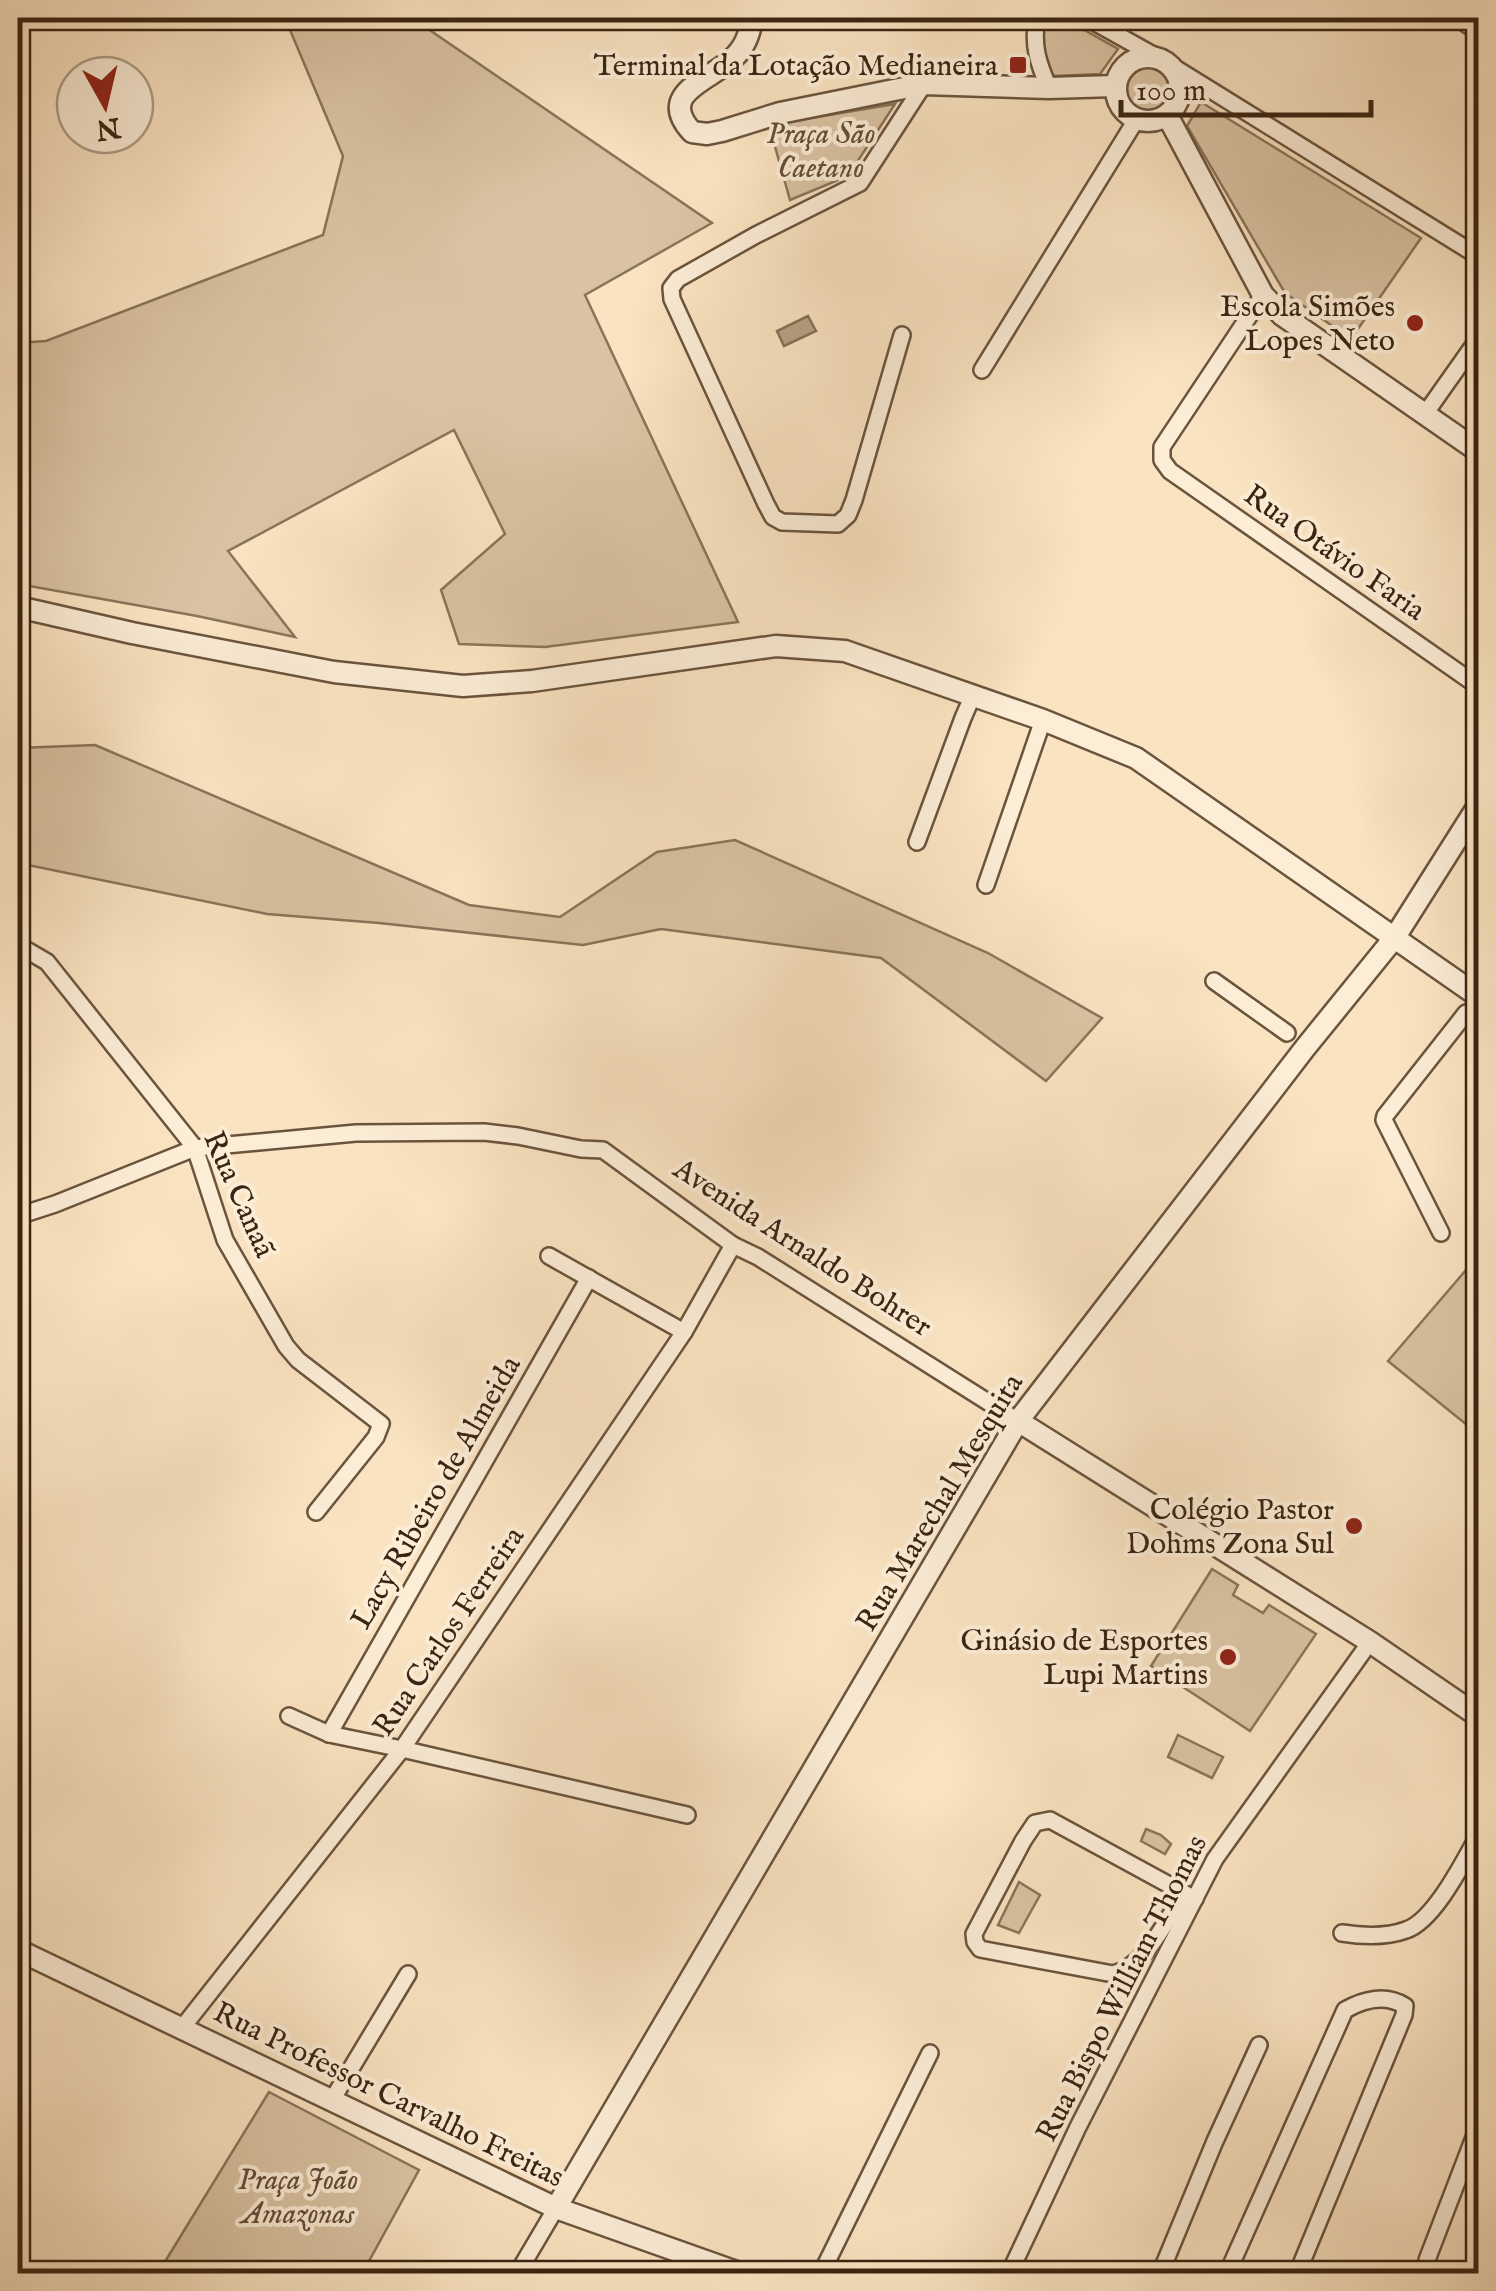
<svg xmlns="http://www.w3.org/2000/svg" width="1496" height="2291" font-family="'IM FELL English',serif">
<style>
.green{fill:#dac3a3;stroke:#8a745a;stroke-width:2.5}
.water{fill:#b9a285;stroke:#877057;stroke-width:2.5}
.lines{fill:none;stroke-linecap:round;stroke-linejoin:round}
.stream{stroke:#877057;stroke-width:5}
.minor-casing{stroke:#6b543d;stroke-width:20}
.tertiary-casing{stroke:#6b543d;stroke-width:25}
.minor{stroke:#fcedd7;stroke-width:15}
.tertiary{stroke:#fcedd7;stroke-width:20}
.poi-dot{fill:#8f2418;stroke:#fcedd7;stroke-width:4}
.labels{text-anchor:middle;stroke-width:8;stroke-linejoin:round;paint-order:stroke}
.poi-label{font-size:30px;fill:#3b2411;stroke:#fcedd7;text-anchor:end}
.park-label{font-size:30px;font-style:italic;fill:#634c36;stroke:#fcedd7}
.street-label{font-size:30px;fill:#3b2411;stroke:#fcedd7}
</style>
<rect width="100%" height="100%" fill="#fae3c1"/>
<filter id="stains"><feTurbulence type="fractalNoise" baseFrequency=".002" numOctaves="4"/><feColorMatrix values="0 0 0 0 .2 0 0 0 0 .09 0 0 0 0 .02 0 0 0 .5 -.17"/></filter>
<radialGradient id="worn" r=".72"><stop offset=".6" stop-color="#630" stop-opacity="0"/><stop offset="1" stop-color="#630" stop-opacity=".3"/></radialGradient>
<!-- green -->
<g class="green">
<polygon points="285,18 412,18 712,223 585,295 738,622 545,647 459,644 441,590 505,534 454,430 228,551 295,637 197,616 18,584 18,343 46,341 323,235 343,156"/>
<path d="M1046,18H1063L1118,49L1100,74L1054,76C1042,59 1037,38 1046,18Z"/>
<circle cx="1148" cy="89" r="26"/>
<polygon points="1201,102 1421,238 1351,339 1285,293 1187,126"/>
<polygon points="895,104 848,176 790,200 769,125"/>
<polygon points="95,745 469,905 560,917 657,852 735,840 988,953 1102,1018 1046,1081 881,958 661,929 583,945 379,923 267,914 18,863 18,748"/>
<polygon points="1478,1256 1478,1434 1388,1361"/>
<polygon points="1212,1569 1238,1585 1233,1595 1263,1613 1269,1605 1316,1634 1250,1731 1151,1666"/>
<polygon points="1178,1735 1223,1757 1212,1778 1168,1757"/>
<polygon points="1146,1829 1161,1835 1171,1844 1165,1854 1141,1841"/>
<polygon points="1019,1882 1040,1895 1019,1933 998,1925"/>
<polygon points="269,2092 419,2170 363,2272 158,2273"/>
</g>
<!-- water -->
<polygon class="water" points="808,316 816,331 784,346 777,331"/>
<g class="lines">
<!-- stream -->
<polyline class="stream" points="18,2265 26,2274"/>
<defs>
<g id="minor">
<path d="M1037,18C1032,45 1038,63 1049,88"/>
<polyline points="1087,18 1164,61 1478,256"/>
<polyline points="1457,18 1478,32"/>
<polyline points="1263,295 1162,447 1162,460 1170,471 1478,686"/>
<polyline points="902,335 854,500 848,515 838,524 782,522 773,517 766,504 672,299 671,288 678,279 756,235 860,183 924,84"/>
<polyline points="982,370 1136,120"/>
<polyline points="1425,414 1478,339"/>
<polyline points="917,842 963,718 973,695"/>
<polyline points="986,885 1043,720"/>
<polyline points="18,945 47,962 195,1148 225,1240 286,1346 298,1360 381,1424 376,1437 316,1512"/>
<polyline points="1214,981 1287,1033"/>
<polyline points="18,1216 55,1204 195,1148 356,1133 484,1132 518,1136 581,1149 603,1150 733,1245 758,1257 1018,1421"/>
<polyline points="1441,1233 1384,1120 1385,1116 1466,1013"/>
<polyline points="549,1256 684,1332"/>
<polyline points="289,1716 329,1734 402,1749 687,1815"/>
<polyline points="329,1734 589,1278"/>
<path d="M1184,1893C1166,1920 1146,1966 1113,1974L980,1949L975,1942L974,1934L1023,1841L1035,1823L1050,1820L1195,1899"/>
<path d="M1342,1933C1361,1936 1387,1937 1406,1930C1434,1921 1464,1861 1478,1836"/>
<polyline points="182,2028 402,1749 684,1332 733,1245"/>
<polyline points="332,2100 408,1974"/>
<polyline points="1427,2260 1478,2127"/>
<polyline points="517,2274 556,2208"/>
<polyline points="821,2274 930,2053"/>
<polyline points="1009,2274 1078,2127 1215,1859 1370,1642"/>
<polyline points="1160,2274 1215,2141 1259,2045"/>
<path d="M1227,2274L1345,2010C1364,1999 1386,1994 1405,2006L1404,2015L1297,2274"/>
</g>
<g id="tertiary">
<path d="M752,18C750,34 745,48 732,59C709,81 656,93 692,132L707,134L722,131L780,113L924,84L1049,88L1115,86"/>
<circle cx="1148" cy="89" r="32"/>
<polyline points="1167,115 1263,295 1282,315 1478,451"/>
<polyline points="18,607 132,633 334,672 463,686 532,681 776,646 845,651 1043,720 1136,758 1478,996"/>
<polyline points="1018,1421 1370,1642 1478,1716"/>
<polyline points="18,1950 556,2208 742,2274"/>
<polyline points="556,2208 1018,1421 1305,1048 1395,937 1478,806"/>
</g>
</defs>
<!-- minor casing -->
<use href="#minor" class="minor-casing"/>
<!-- tertiary casing -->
<use href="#tertiary" class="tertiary-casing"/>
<!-- minor -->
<use href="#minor" class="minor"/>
<!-- tertiary -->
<use href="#tertiary" class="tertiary"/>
</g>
<!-- markers -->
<g class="poi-dot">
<rect x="1008" y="55" width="20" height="20" rx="5"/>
<circle cx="1415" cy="323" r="10"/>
<circle cx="1354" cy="1526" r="10"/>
<circle cx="1228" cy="1657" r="10"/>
</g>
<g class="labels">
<!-- poi labels -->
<g class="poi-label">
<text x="998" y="75">Terminal da Lotação Medianeira</text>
<text x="1395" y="316">Escola Simões<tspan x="1395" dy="34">Lopes Neto</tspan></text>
<text x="1334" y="1519">Colégio Pastor<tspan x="1334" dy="34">Dohms Zona Sul</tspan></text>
<text x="1208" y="1650">Ginásio de Esportes<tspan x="1208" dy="34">Lupi Martins</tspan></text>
</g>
<!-- park labels -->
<g class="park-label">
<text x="821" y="143">Praça São<tspan x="821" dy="34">Caetano</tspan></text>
<text x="298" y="2189">Praça João<tspan x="298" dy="34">Amazonas</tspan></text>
</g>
<!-- street labels -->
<g class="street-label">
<text transform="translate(1335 552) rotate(35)" y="10">Rua Otávio Faria</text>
<text transform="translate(240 1194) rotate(66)" y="10">Rua Canaã</text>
<text transform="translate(803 1247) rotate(33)" y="10">Avenida Arnaldo Bohrer</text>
<text transform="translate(435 1492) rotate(-60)" y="10">Lacy Ribeiro de Almeida</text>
<text transform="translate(939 1502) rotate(-59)" y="10">Rua Marechal Mesquita</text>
<text transform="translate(448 1631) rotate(-56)" y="10">Rua Carlos Ferreira</text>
<text transform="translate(1121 1988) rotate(-63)" y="10">Rua Bispo William Thomas</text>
<text transform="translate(389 2094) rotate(26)" y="10">Rua Professor Carvalho Freitas</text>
</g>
</g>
<!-- margin -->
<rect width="1496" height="2291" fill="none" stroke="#fae3c1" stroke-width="60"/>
<rect x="20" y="20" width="1456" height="2251" fill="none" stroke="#3b2411" stroke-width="5"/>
<rect x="30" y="30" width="1436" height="2231" fill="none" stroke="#3b2411" stroke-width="2.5"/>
<!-- north arrow -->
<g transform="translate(105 105) rotate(172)"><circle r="48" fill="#fcedd7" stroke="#af9d88" stroke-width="2.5"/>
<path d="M0-8L18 38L0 25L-18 38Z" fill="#8f2418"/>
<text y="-15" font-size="28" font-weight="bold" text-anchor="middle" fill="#3b2411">N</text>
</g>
<!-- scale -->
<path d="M1121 100v15h250v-15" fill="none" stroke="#3b2411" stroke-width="5"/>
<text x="1136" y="100" font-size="30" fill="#3b2411" stroke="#fcedd7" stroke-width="8" paint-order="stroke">100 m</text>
<rect width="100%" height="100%" filter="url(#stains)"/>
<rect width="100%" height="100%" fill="url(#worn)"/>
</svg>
